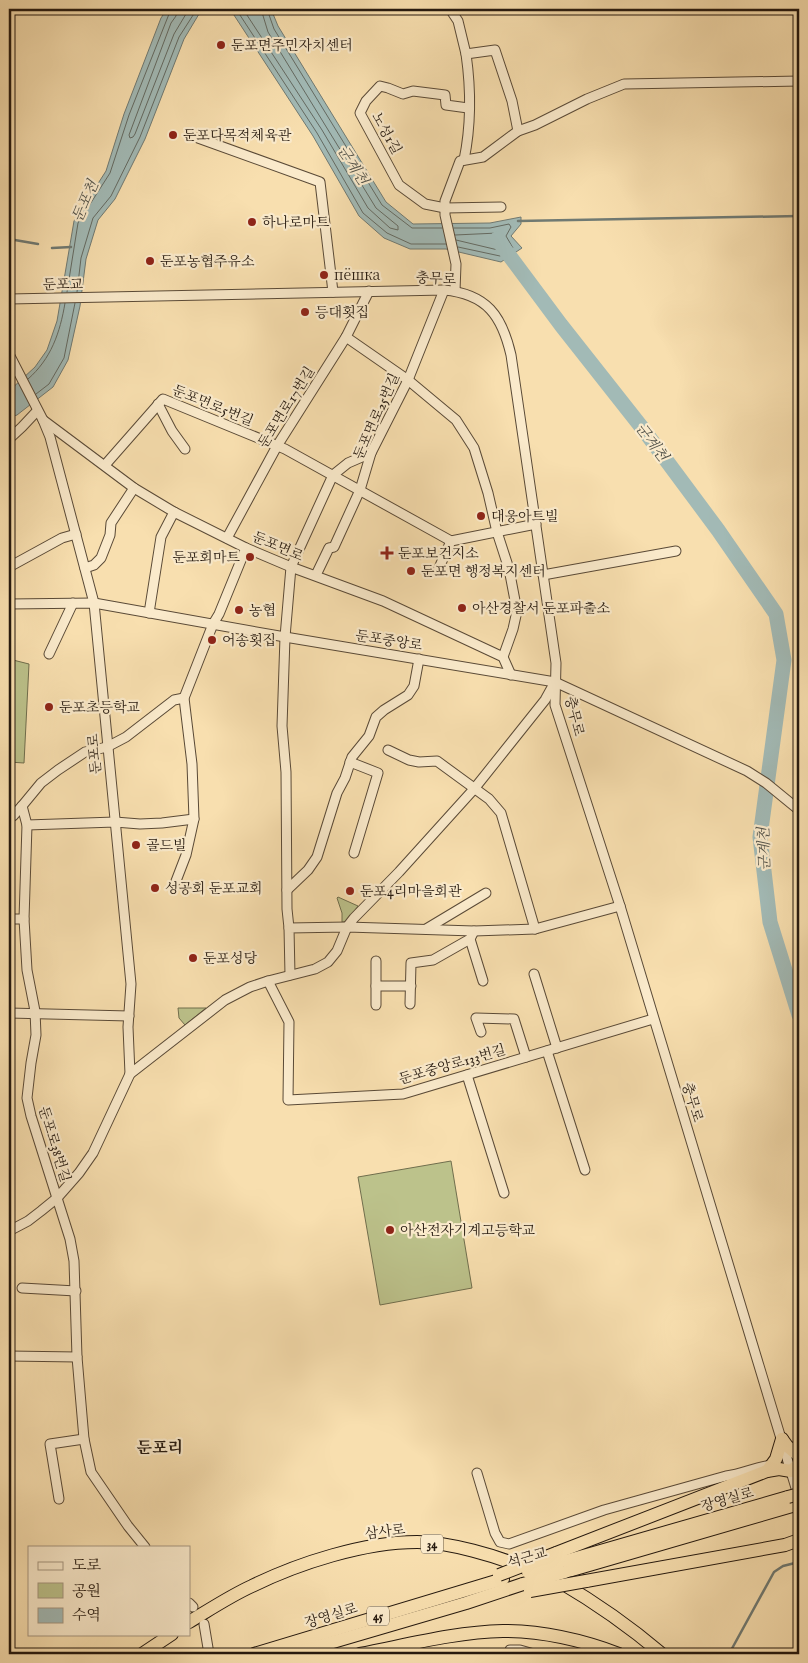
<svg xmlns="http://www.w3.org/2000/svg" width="808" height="1663" font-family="'IM FELL English','Noto Serif KR',serif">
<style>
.green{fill:#bcc28b;stroke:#706e4d}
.water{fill:#a2bab6;stroke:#707a73}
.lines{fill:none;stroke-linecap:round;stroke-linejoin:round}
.shore{stroke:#646a62;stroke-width:1}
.stream{stroke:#707a73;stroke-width:2.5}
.river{stroke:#a2bab6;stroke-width:15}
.minor-casing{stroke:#5a4a37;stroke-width:11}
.highway-casing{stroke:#25190f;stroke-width:14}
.minor{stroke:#faeacb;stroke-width:9}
.highway{stroke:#f8dfaf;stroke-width:12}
.highway-bridge-casing{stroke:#25190f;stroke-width:14;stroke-linecap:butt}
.highway-bridge{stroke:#f8dfaf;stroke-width:12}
.poi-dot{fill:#8f2418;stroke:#faeacb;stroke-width:2}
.labels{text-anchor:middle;stroke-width:4.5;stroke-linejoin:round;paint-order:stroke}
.shield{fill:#faeacb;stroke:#655847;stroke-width:1}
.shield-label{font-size:12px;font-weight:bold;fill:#25190f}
.poi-label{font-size:14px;fill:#25190f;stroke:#faeacb;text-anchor:start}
.street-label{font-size:14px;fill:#25190f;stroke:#faeacb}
.water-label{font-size:15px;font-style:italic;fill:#515149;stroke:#faeacb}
.quarter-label{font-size:16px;font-weight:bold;fill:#25190f;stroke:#faeacb}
</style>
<rect width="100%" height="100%" fill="#f8dfaf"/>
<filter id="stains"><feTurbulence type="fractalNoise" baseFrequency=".004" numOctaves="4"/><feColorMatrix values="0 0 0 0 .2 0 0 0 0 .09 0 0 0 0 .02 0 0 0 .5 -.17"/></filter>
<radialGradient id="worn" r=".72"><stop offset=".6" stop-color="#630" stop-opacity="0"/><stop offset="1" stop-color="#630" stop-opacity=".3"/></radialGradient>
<!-- green -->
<g class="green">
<polygon points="9,659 29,664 24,763 9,762"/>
<polygon points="338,897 358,906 346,922 342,922 342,913 337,898"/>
<polygon points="178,1008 206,1008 185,1025 179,1018"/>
<polygon points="451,1161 472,1288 380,1305 358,1177"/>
</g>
<!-- water -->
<g class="water">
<polygon points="167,9 202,9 184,39 145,139 115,199 98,220 86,259 80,306 68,360 53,387 17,415 9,418 9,391 35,367 47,350 57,321 74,221 106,171 124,114 161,18"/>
<polygon points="230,9 271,9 278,26 386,202 413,224 490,223 521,217 521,224 511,236 522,248 501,262 446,249 410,249 384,238 359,216 313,136"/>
</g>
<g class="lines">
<!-- shore -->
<g class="shore">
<polyline points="177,9 176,16 171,23 129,135 130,138 133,137 135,134 174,34 189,9"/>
<polyline points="236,9 317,133 363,213 387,233 411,244 446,244"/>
<polyline points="243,9 322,130 368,208 390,228 398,230 398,226 376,208 268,32 261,9"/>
<polyline points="267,9 274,29 382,205 412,228 442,228"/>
<polyline points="454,228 490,228 509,224 511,227 506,236 513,248 500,256 458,247"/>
<polyline points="455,235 498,233 503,246 498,250 456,240"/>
<polyline points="67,292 78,223 110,173 129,115 171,9"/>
<polyline points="77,292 81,258 93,218 111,196 140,137 179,37 197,9"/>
<path d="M28,379C51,359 60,333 65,303"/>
<polyline points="36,394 49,384 64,358 75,303"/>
</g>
<!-- stream -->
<g class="stream">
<polyline points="518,221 799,216"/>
<polyline points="9,239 38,244"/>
<polyline points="52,248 71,247"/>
<polyline points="729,1654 774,1572 783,1566 795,1563"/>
</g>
<!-- river -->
<polyline class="river" points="497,239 561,325 643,429 718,530 776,614 784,660 760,837 770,922 799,1015"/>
<defs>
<g id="minor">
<polyline points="450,9 458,21 466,54 495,50 512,101 518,131"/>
<polyline points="468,108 446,105 445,95 413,91 403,94 388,88 380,86 366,101 360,113 399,185 425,204 445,208 501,207"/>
<polyline points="198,138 320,182 333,292"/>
<path d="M464,160C471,126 471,89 466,54"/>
<polyline points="455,291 456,264 445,215 445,201 460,161 483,157 518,131 535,125 587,99 624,84 799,81"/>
<path d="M9,299L444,290C487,294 502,316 511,355L556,663L555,705L620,906L799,1498"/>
<polyline points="346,337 408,380 456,420 474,448 488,493 497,532 509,569 517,611 513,629 503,657"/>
<polyline points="9,354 43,420 50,437 94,603 131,984 128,1027 130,1074"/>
<polyline points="158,404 172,431 185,449"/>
<polyline points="43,420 134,488 174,512 246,548 291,567 383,601 503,657 511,675"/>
<polyline points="9,439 22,427 37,411"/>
<polyline points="105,465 163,399 285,449 451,541 438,570"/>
<polyline points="227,538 277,446 346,337 369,291"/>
<polyline points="451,541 536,524"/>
<polyline points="9,567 62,538 76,534"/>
<polyline points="85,568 94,565 101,558 110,535 111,523 134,488"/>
<polyline points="316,575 329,548 334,547 360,490 371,453 408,380 444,290"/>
<polyline points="543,575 676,551"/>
<polyline points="9,604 94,603 285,637 555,682 747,771 766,783 799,810"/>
<polyline points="149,613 161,537 174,512"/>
<polyline points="49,654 73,603"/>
<polyline points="388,750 409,760 419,762 437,761 489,799 501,813 535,929"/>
<polyline points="350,762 378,773 354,853"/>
<polyline points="9,817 13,816 22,806"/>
<polyline points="27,825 115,822 140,824 162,823 194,819"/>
<polyline points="176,881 186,855 194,819 192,764 184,698 213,624 219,614 246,548"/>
<polyline points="287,890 308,870 317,857 337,793 345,778 352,757 369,736 376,717 384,710 408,695 414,686 419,659"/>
<polyline points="9,919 24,919"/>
<polyline points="289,928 287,909 286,772 282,726 285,637 291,567 333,475 348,463 371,453"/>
<polyline points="426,929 486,893"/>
<polyline points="470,939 483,981"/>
<polyline points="376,961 376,1005"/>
<polyline points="534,974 557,1048"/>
<polyline points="290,975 289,928 347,927 474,931 535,929 620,906"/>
<polyline points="268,981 289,1022 288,1100 403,1094 653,1019"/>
<polyline points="376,986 411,986"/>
<polyline points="410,1004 411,963 433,960 470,939 474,931"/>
<polyline points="9,1013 129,1016"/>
<polyline points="481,1032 476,1018 514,1019 526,1057"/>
<polyline points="547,1051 585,1170"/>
<polyline points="467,1075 504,1193"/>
<polyline points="9,1231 28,1221 41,1211 57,1198 79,1173 93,1153 130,1074 225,1000 250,987 268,981 315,969 328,962 337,951 347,927 354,918 399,872 474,789 545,700 555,682"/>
<polyline points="22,1288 76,1291"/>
<polyline points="9,1356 77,1357"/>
<path d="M477,1473L495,1533L500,1542L509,1544L604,1510L726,1476C742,1474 756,1467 771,1465"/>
<polyline points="59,1499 50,1444 84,1439"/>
<polyline points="145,1547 128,1526 91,1472 84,1439 77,1357 74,1261 70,1239 31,1116 27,1098 31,1063 36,1035 35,1011 27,970 24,919 27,825 22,806 41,783 58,770 85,752 107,747 126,737 174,700 184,698"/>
<polyline points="189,1603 193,1607"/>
<polyline points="204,1624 209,1654"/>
<polyline points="509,1654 510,1650 520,1650 534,1654"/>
</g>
<g id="highway">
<polyline points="782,1439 787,1446 799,1456"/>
<polyline points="767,1471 776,1459 782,1439"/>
<polyline points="556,1553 767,1471 779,1469 791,1471 799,1464"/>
<polyline points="559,1563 788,1497"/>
<polyline points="565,1572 799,1504"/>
<polyline points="586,1581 785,1545 799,1540"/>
<path d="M560,1582C596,1603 630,1627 662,1654"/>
<path d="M189,1622C209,1610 230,1596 252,1586C299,1563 364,1542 417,1542C449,1542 497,1556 528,1569"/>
<polyline points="142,1654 172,1634"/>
<polyline points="254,1654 503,1579"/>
<polyline points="292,1654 466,1603 523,1584"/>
<path d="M360,1654C407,1645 455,1632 503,1631C543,1631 582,1640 619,1654"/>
</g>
</defs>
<!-- minor casing -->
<use href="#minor" class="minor-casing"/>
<!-- highway casing -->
<use href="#highway" class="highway-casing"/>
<!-- minor -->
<use href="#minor" class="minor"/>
<!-- highway -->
<use href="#highway" class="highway"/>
<defs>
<g id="highway-bridge">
<polyline points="788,1497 799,1494"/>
<polyline points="528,1572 559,1563"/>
<polyline points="499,1575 556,1553"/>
<polyline points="523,1584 565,1572"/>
<polyline points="530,1591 586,1581"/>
</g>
</defs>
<!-- highway-bridge casing -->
<use href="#highway-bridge" class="highway-bridge-casing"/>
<!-- highway-bridge -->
<use href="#highway-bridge" class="highway-bridge"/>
</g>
<!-- markers -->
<g class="poi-dot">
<circle cx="221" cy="45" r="5"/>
<circle cx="173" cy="135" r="5"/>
<circle cx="252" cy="222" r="5"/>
<circle cx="150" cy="261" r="5"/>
<circle cx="324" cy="275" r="5"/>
<circle cx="305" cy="312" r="5"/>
<circle cx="481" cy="516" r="5"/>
<path d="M384.5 545.5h5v5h5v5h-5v5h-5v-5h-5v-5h5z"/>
<circle cx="250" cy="557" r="5"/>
<circle cx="411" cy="571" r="5"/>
<circle cx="462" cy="608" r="5"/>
<circle cx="239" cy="610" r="5"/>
<circle cx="212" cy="640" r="5"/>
<circle cx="49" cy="707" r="5"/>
<circle cx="136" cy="845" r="5"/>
<circle cx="155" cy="888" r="5"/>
<circle cx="350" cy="891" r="5"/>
<circle cx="193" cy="958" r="5"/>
<circle cx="390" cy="1230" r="5"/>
</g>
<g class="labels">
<!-- shield labels -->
<g class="shield">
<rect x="421" y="1534.5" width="22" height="19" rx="4"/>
<rect x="367" y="1606.5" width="22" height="19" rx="4"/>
</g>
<g class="shield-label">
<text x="432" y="1548">34</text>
<text x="378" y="1620">45</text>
</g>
<!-- poi labels -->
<g class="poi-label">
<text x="231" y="50">둔포면주민자치센터</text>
<text x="183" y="140">둔포다목적체육관</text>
<text x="262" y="227">하나로마트</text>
<text x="160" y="266">둔포농협주유소</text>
<text x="334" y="280">пёшка</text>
<text x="315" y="317">등대횟집</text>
<text x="491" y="521">대웅아트빌</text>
<text x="398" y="558">둔포보건지소</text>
<text x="240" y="562" text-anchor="end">둔포회마트</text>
<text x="421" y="576">둔포면 행정복지센터</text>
<text x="472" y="613">아산경찰서 둔포파출소</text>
<text x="249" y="615">농협</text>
<text x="222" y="645">어송횟집</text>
<text x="59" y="712">둔포초등학교</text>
<text x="146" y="850">골드빌</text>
<text x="165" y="893">성공회 둔포교회</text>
<text x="360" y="896">둔포4리마을회관</text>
<text x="203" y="963">둔포성당</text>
<text x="400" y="1235">아산전자기계고등학교</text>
</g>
<!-- street labels -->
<g class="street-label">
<text transform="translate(387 133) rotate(61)" y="5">노성1길</text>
<text transform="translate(436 278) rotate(3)" y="5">충무로</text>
<text transform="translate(63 284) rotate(-1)" y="5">둔포교</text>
<text transform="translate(213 405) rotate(22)" y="5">둔포면로5번길</text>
<text transform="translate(286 407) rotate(-58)" y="5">둔포면로17번길</text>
<text transform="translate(376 416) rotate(-66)" y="5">둔포면로25번길</text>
<text transform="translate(278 546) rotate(23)" y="5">둔포면로</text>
<text transform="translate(389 640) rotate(9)" y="5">둔포중앙로</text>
<text transform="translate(575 716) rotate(76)" y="5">충무로</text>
<text transform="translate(94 754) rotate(-95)" y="5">둔포로</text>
<text transform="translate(452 1064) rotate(-16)" y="5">둔포중앙로133번길</text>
<text transform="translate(693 1102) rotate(73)" y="5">충무로</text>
<text transform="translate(55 1144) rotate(73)" y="5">둔포로38번길</text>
<text transform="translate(727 1499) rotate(-16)" y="5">장영실로</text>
<text transform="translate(385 1531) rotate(-7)" y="5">삼사로</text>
<text transform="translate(527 1557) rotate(-16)" y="5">석근교</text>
<text transform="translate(331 1615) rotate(-17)" y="5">장영실로</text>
</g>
<!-- water labels -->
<g class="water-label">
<text transform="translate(353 165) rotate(57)" y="5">군계천</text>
<text transform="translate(85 201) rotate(-66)" y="5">둔포천</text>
<text transform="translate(652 442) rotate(53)" y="5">군계천</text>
<text transform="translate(764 849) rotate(-92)" y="5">군계천</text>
</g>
<!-- quarter labels -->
<g class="quarter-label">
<text x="160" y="1453">둔포리</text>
</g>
</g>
<!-- margin -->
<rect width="808" height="1663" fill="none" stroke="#f8dfaf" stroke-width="30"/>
<rect x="10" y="10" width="788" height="1643" fill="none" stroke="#25190f" stroke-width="2.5"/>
<rect x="15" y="15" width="778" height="1633" fill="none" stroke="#25190f"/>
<!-- legend -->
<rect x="28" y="1546" width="162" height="90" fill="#faeacb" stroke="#a59680"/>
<rect x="38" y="1562" width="25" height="8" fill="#faeacb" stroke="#a59680"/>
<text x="72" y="1570" font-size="15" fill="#25190f">도로</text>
<rect x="38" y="1583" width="25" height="15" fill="#bcc28b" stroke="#a59680"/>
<text x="72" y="1596" font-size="15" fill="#25190f">공원</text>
<rect x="38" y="1608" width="25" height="15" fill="#a2bab6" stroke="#a59680"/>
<text x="72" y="1620" font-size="15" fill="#25190f">수역</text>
<rect width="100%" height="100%" filter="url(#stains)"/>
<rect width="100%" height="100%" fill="url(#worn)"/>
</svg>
